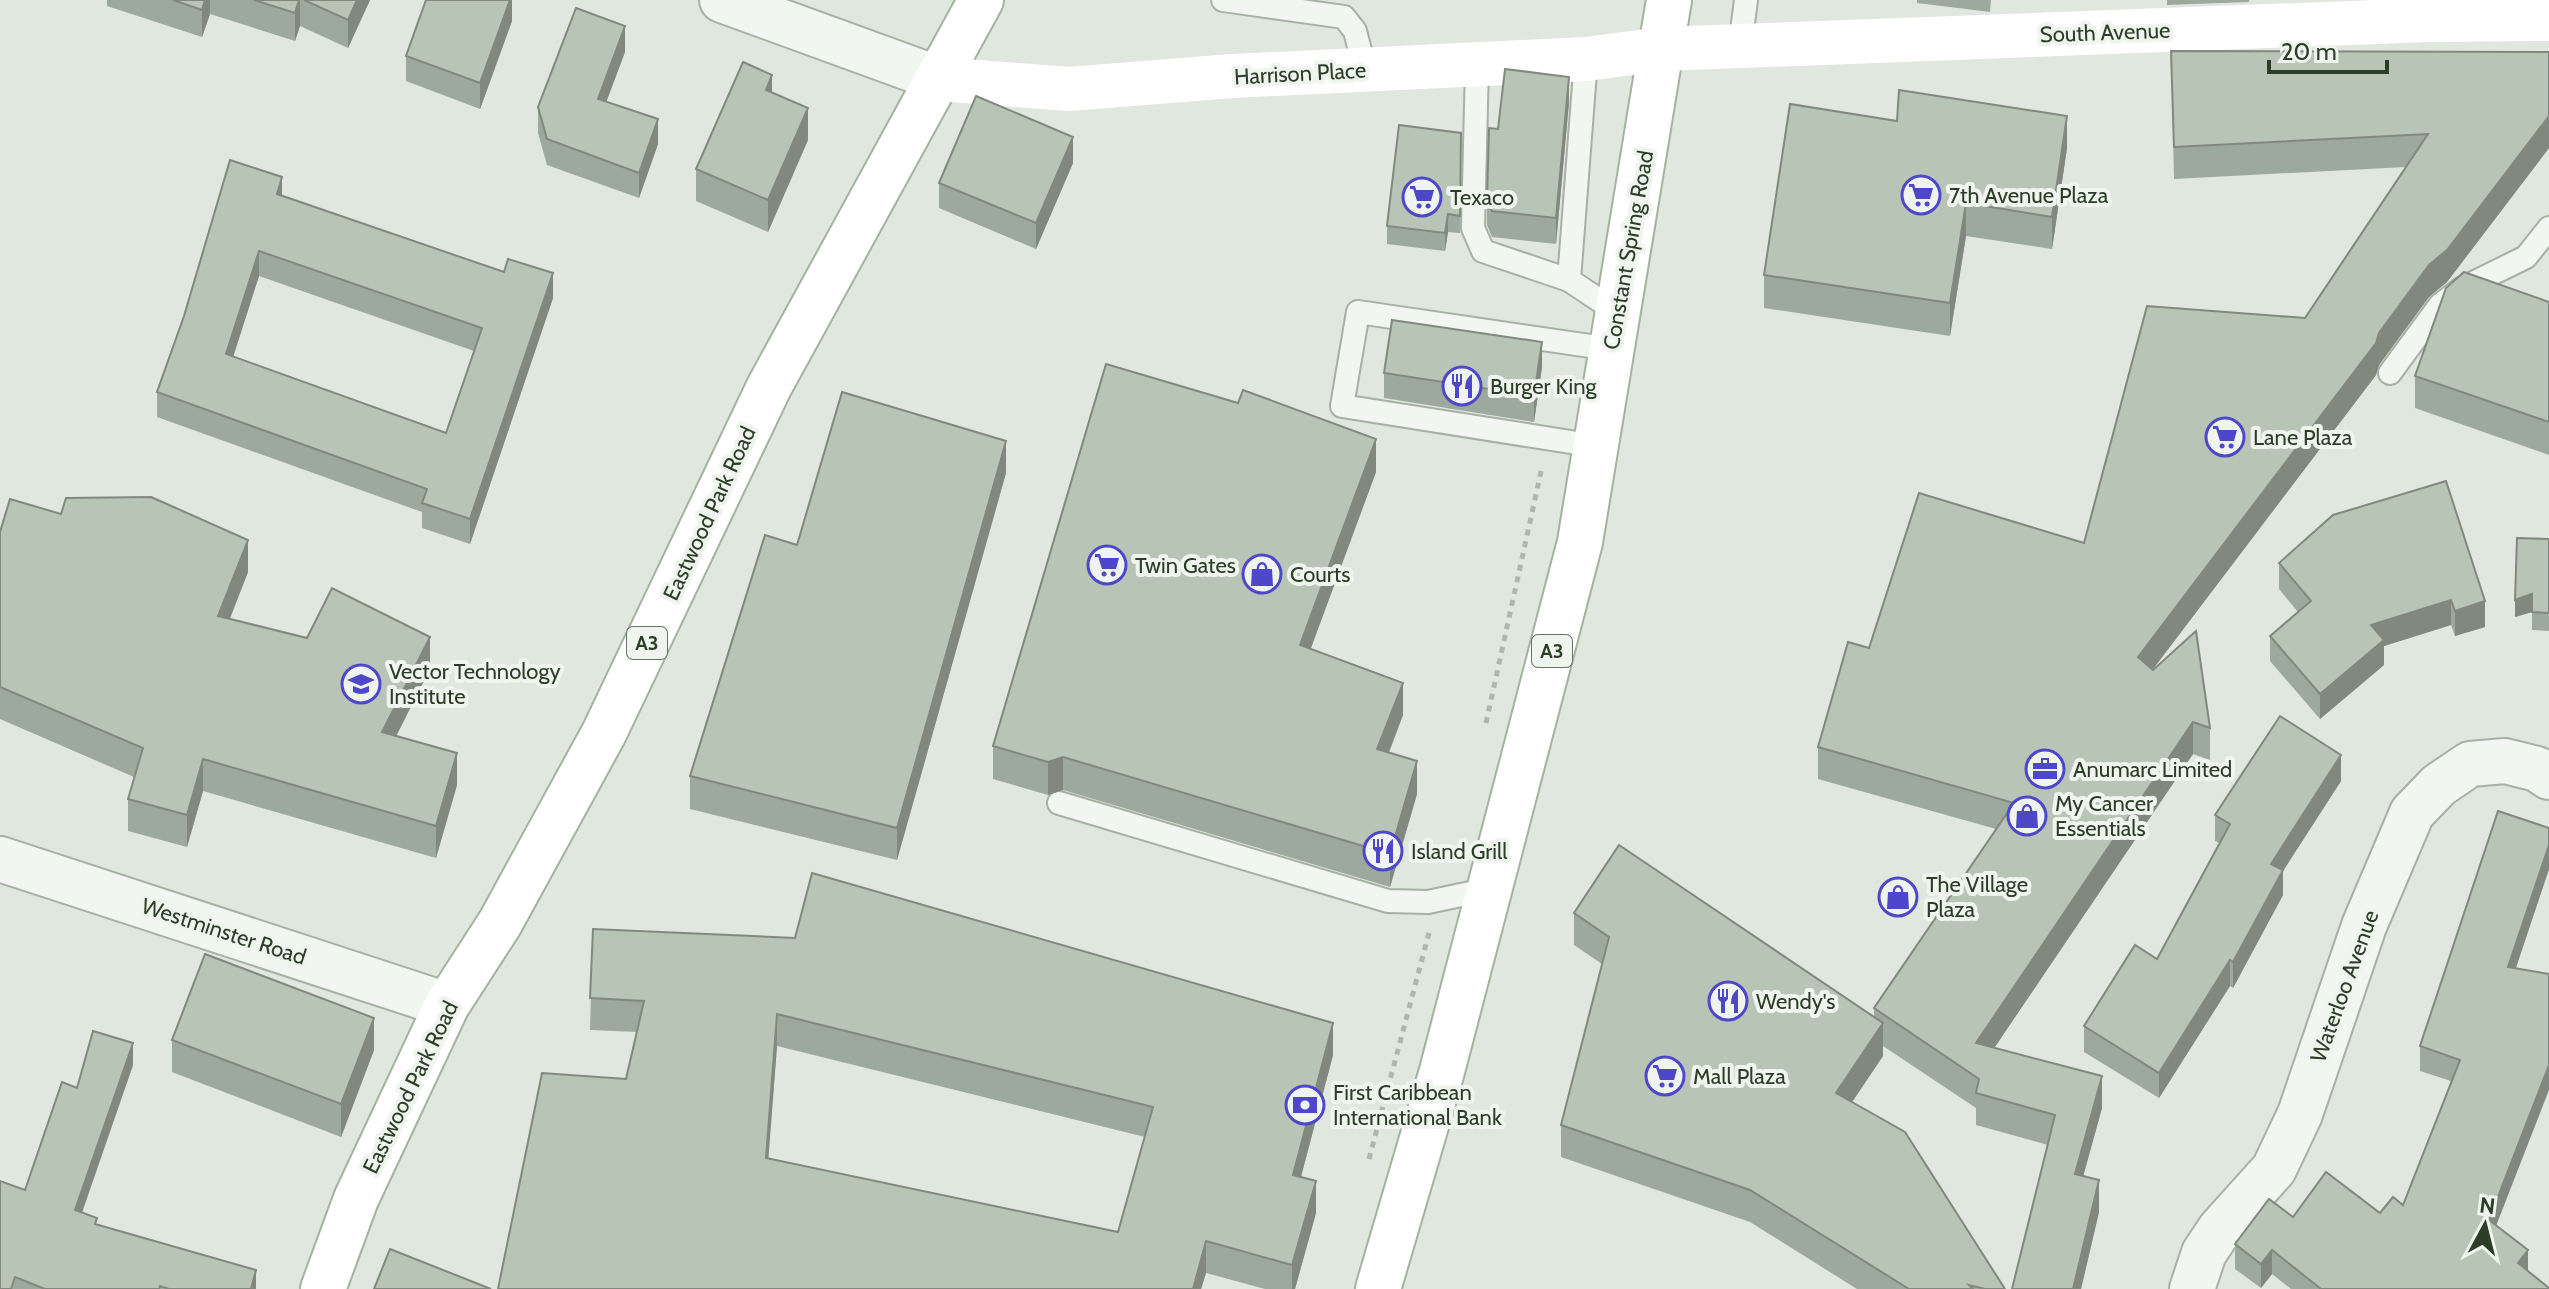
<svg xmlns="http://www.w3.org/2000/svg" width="2549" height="1289" font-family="Cabin,sans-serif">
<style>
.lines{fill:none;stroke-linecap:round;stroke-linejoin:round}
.lane-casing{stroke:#a6b1a4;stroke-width:26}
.street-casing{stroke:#a6b1a4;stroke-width:48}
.primary-casing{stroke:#a2b39e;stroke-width:48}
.path{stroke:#afb7ad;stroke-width:5;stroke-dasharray:6 6;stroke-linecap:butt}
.lane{stroke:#f2f6f1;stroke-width:22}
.street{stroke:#f2f6f1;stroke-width:44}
.secondary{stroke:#fff;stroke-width:44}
.primary{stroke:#fff;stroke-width:44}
.wall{fill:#9ea99d;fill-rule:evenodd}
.shaded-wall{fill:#81897f}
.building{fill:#b8c4b6;stroke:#81897f;stroke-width:2;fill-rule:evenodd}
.labels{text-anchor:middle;stroke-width:8;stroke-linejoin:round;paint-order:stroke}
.shield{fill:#eff5ee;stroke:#667563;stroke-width:2}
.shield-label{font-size:20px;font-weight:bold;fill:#2c3e28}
.street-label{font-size:22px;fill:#2c3e28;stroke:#eff5ee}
.poi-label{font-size:22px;fill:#2c3e28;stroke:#eff5ee;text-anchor:start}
</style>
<rect width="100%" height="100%" fill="#e0e7df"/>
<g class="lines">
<defs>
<g id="lane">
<polyline points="1223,0 1344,17 1355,31 1365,70"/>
<polyline points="1740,46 1746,0"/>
<polyline points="1586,59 1569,280 1617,312"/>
<polyline points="1477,64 1473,228 1483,251 1569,280"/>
<polyline points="2390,373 2440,305 2461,289 2526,257 2549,228"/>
<polyline points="1596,446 1342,406 1358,312 1611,349"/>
<polyline points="1059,803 1388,901 1428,902 1489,889"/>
</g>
<g id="street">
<polyline points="722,0 939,79"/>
<polyline points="0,859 447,1005"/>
<polyline points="2192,1289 2204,1253 2220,1229 2274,1169 2300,1114 2364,926 2412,813 2439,785 2470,764 2505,761 2537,769 2549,777"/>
</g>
<g id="primary">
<polyline points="323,1289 356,1199 447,1005 500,923 604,733 769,387 981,0"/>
<polyline points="1378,1289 1442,1071 1580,542 1669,0"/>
</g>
</defs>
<!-- lane casing -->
<use href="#lane" class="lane-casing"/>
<!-- street casing -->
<use href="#street" class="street-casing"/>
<!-- primary casing -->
<use href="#primary" class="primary-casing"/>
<!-- path -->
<g class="path">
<polyline points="1486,723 1542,467"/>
<polyline points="1369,1159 1429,933"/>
</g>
<!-- lane -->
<use href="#lane" class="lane"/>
<!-- street -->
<use href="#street" class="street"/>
<!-- secondary -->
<polyline class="secondary" points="939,79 1069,89 1232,76 1586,59 1662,49 2429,20 2549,19"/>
<!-- primary -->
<use href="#primary" class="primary"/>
</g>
<!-- wall -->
<g class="wall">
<polygon points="107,0 370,0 348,48 300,26 295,41 210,14 202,37 107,6"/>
<polygon points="512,0 512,21 480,109 406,81 406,56"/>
<polygon points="1917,0 1991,0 1990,12 1917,3"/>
<polygon points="2167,0 2249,0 2249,2 2167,5"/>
<polygon points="2171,51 2549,52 2549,148 2447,282 2429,297 2379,365 2376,375 2152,670 2210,728 2210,760 2193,754 1994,1048 2102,1108 2083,1176 2099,1212 2081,1289 2012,1289 2048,1145 1976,1125 1976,1108 1883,1046 1883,1056 1852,1102 2005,1289 1857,1289 1750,1222 1561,1157 1561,1125 1602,964 1574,945 1574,913 1874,1017 1874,1008 1996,829 1818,779 1818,747 1869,648 2084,543 2305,318 2406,167 2174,179"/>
<polygon points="625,52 606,102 658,144 639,198 547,165 538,133 538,107"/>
<polygon points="772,92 808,140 768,232 696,201 696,169"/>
<polygon points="1569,102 1556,244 1492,237 1487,225 1487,200 1498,129"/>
<polygon points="1461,133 1460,233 1448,232 1445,251 1387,244 1387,226"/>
<polygon points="2067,148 2052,249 1966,236 1950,336 1764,308 1764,275"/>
<polygon points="1073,163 1036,249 939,208 939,183"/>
<path d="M282,196L553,298L470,544L422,528V512L157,417V392ZM259,276L474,351L446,433L233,357Z"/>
<polygon points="2549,302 2549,455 2415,408 2415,376"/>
<polygon points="1542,367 1534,422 1384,398 1384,373"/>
<polygon points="1376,472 1310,649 1403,715 1389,753 1417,794 1390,887 1063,790 1048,795 993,779 993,746"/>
<polygon points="1006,473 897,860 690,809 690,776"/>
<polygon points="2446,481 2485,627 2455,636 2451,625 2384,646 2384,665 2320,719 2270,661 2270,636 2298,612 2279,589 2279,563"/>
<polygon points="0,532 248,572 230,619 430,669 396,736 457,785 436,858 203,791 187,847 128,831 128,799 134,777 0,719"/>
<polygon points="2549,539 2549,631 2532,630 2532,612 2515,617"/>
<polygon points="2341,781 2283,871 2283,895 2233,988 2230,986 2159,1098 2084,1052 2084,1026 2157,959 2219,843 2215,841 2215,815"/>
<polygon points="2549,828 2549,869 2516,968 2496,1225 2528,1271 2549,1289 2291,1289 2272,1274 2261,1288 2235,1269 2235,1244 2293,1217 2380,1213 2403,1205 2451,1081 2420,1071 2420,1046"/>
<path d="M593,929L1333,1055L1301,1177L1316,1213L1295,1289H1265L1206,1273L1201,1289H498L626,1079L637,1032L590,1030ZM777,1046L1145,1137L1118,1232L768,1158Z"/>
<polygon points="172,1040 374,1050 341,1137 172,1072"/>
<polygon points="133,1065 82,1213 97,1225 256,1289 0,1289 77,1088"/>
</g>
<!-- shaded-wall -->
<g class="shaded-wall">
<polygon points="205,0 210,0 210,14 202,37 202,10"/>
<polygon points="300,0 300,26 295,41 295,13"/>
<polygon points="357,0 370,0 348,48 348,20"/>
<polygon points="510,0 512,0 512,21 480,109 480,83"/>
<polygon points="625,26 625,52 598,124 598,99"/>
<polygon points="772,75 772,108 766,90"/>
<polygon points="1569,77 1569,102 1556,244 1556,218"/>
<polygon points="808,108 808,140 768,232 768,200"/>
<polygon points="2067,116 2067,148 2052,249 2052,217"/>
<polygon points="2549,116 2549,148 2447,282 2429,297 2379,365 2376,375 2138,689 2138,657 2429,265"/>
<polygon points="658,119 658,144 639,198 639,173"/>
<polygon points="1073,137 1073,163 1036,249 1036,223"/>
<polygon points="282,177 282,202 277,194"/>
<polygon points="1966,203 1966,236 1950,336 1950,303"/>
<polygon points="1448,214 1448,232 1445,251 1445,233"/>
<polygon points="259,251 259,276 226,379 226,354"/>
<polygon points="553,273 553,298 470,544 470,519"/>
<polygon points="1542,342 1542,367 1534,422 1534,396"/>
<polygon points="1376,439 1376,472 1300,678 1300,645"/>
<polygon points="1006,441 1006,473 897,860 897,828"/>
<polygon points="248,540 248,572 218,648 218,616"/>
<polygon points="2532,594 2532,612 2515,617 2515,600"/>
<polygon points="2451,600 2451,625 2384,646 2384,665 2320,719 2320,694 2371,625"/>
<polygon points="2485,601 2485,627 2455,636 2455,611"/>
<polygon points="430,637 430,669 382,764 382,732"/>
<polygon points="1403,683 1403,715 1377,782 1377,749"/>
<polygon points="2193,722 2193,754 1976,1075 1976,1043"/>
<polygon points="457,753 457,785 436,858 436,826"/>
<polygon points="2341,755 2341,781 2283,871 2283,895 2233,988 2233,962 2271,864"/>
<polygon points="1063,757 1063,790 1048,795 1048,762"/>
<polygon points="203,759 203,791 187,847 187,815"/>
<polygon points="1417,761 1417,794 1390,887 1390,854"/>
<polygon points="2549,845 2549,869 2508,991 2508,967"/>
<polygon points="2230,960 2230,986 2159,1098 2159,1073"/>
<polygon points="777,1014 777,1046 766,1190 766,1158"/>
<polygon points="374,1018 374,1050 341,1137 341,1104"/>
<polygon points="1333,1023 1333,1055 1293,1207 1293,1175"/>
<polygon points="1883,1023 1883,1056 1836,1126 1836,1093"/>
<polygon points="133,1043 133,1065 75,1232 75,1210"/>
<polygon points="2549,1065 2549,1090 2489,1244 2489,1220"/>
<polygon points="2102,1076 2102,1108 2075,1206 2075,1174"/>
<polygon points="2099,1180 2099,1212 2081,1289 2073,1289"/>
<polygon points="1316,1181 1316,1213 1295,1289 1292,1289 1292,1265"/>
<polygon points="1206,1241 1206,1273 1201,1289 1193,1289"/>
<polygon points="2272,1250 2272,1274 2261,1288 2261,1264"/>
<polygon points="2528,1250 2528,1275 2518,1263"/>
<polygon points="256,1270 256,1289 251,1289"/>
</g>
<!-- building -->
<g class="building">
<polygon points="173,0 205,0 202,10"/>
<polygon points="254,0 299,0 295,13"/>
<polygon points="304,0 357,0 348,20"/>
<polygon points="426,0 510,0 480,83 406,56"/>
<polygon points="576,8 625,26 598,99 658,119 639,173 547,139 538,107"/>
<polygon points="2171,51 2549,52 2549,116 2447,250 2429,265 2379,333 2376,343 2138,657 2153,670 2196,631 2210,728 2193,722 1976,1043 2102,1076 2075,1174 2099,1180 2073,1289 2012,1289 2055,1115 1976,1093 1979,1079 1874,1008 2014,803 1818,747 1848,642 1869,648 1919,493 2084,543 2147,306 2305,318 2428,134 2174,147"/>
<polygon points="743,62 772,75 766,90 808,108 768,200 696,169"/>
<polygon points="1505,69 1569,77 1556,218 1492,211 1487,200 1489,128 1498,129"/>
<polygon points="1899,90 2067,116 2052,217 1966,203 1950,303 1764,275 1790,104 1897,121"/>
<polygon points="976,96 1073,137 1036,223 939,183"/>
<polygon points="1399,125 1461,133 1460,216 1448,214 1445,233 1387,226"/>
<path d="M230,160L282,177L277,194L504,272L508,259L553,273L470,519L422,503L427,489L157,392L184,316ZM259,251L482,328L446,433L226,354Z"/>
<polygon points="2464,272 2549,302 2549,422 2415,376 2446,288"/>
<polygon points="1392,320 1542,342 1534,396 1384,373"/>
<polygon points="1106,364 1238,403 1243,390 1376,439 1300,645 1403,683 1377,749 1417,761 1390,854 1063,757 1048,762 993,746"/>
<polygon points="842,392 1006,441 897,828 690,776 765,535 797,545"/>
<polygon points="2446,481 2485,601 2455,611 2451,600 2371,625 2384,640 2320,694 2270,636 2311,601 2279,563 2333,515"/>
<polygon points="151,497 248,540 218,616 307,638 332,588 430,637 382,732 457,753 436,826 203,759 187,815 128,799 143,748 0,687 0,532 10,499 61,514 66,498"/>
<polygon points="2517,538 2549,539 2549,613 2532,612 2532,594 2515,600"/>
<polygon points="2280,716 2341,755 2271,864 2283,870 2233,962 2230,960 2159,1073 2084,1026 2135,945 2157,959 2230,824 2215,815"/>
<polygon points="2498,811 2549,828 2549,845 2508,967 2549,974 2549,1065 2489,1220 2528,1250 2518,1263 2549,1288 2549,1289 2321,1289 2272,1250 2261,1264 2235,1244 2269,1199 2293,1217 2326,1172 2380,1213 2393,1197 2403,1205 2460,1060 2420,1046"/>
<polygon points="1619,845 1883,1023 1836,1093 1905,1132 2005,1289 1985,1289 1969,1285 1973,1289 1909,1289 1750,1190 1561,1125 1609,937 1574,913"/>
<path d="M812,873L1333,1023L1293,1175L1316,1181L1292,1265L1206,1241L1193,1289H498L542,1073L626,1079L644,1001L590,998L593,929L795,938ZM777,1014L1153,1107L1118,1232L766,1158Z"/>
<polygon points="205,954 374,1018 341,1104 172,1040"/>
<polygon points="93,1031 133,1043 75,1210 97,1218 95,1224 256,1270 251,1289 169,1289 160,1286 159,1289 45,1289 15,1277 11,1289 0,1289 0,1181 25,1190 62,1082 77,1088"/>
<polygon points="390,1249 491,1289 374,1289"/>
</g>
<!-- icons -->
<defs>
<symbol id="supermarket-ring" viewBox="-11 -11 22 22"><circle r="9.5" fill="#eff5ee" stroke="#4e47c9" stroke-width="1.5"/><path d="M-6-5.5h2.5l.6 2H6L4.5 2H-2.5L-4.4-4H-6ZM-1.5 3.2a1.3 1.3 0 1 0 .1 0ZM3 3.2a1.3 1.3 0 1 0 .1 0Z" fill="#4e47c9"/></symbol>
<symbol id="restaurant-ring" viewBox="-11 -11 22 22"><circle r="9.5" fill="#eff5ee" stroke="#4e47c9" stroke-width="1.5"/><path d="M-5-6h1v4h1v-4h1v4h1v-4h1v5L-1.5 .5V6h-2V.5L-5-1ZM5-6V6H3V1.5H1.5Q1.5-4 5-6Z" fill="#4e47c9"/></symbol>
<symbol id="shop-ring" viewBox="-11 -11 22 22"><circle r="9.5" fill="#eff5ee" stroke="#4e47c9" stroke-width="1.5"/><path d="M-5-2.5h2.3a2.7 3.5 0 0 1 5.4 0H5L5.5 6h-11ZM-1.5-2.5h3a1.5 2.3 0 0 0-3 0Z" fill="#4e47c9"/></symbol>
<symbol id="school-ring" viewBox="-11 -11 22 22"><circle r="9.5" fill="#eff5ee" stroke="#4e47c9" stroke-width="1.5"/><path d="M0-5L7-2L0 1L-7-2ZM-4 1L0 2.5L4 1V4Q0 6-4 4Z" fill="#4e47c9"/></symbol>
<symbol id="office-ring" viewBox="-11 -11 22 22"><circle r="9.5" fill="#eff5ee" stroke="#4e47c9" stroke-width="1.5"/><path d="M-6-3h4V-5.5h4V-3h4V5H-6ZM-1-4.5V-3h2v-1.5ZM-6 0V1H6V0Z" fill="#4e47c9"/></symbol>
<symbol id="bank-ring" viewBox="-11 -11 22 22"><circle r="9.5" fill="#eff5ee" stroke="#4e47c9" stroke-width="1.5"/><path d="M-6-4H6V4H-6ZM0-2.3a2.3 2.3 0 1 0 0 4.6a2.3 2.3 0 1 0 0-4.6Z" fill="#4e47c9"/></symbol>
</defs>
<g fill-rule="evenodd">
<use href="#supermarket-ring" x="1899" y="173" width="44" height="44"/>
<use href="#supermarket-ring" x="1400" y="175" width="44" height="44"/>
<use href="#restaurant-ring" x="1440" y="364" width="44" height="44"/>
<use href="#supermarket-ring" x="2203" y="415" width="44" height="44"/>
<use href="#supermarket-ring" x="1085" y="543" width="44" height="44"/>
<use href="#shop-ring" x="1240" y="552" width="44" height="44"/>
<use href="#school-ring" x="339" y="662" width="44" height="44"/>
<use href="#office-ring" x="2023" y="747" width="44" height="44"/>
<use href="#shop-ring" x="2005" y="794" width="44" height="44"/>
<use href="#restaurant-ring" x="1361" y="829" width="44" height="44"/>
<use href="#shop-ring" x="1876" y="875" width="44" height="44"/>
<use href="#restaurant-ring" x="1706" y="979" width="44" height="44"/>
<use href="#supermarket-ring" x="1643" y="1054" width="44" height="44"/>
<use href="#bank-ring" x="1283" y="1083" width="44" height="44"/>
</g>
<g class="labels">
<!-- shield labels -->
<g class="shield">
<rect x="627" y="627" width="40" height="32" rx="6"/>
<rect x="1532" y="635" width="40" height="32" rx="6"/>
</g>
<g class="shield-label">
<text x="647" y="650">A3</text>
<text x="1552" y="658">A3</text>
</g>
<!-- street labels -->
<g class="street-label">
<text transform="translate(2105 32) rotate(-2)" y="8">South Avenue</text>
<text transform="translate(1300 73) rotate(-3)" y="8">Harrison Place</text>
<text transform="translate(1628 250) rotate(-80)" y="8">Constant Spring Road</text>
<text transform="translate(709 513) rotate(-65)" y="8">Eastwood Park Road</text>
<text transform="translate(224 931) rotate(18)" y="8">Westminster Road</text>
<text transform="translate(2344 986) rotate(-70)" y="8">Waterloo Avenue</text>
<text transform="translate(410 1087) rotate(-64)" y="8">Eastwood Park Road</text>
</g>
<!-- poi labels -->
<g class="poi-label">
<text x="1949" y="203">7th Avenue Plaza</text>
<text x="1450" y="205">Texaco</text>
<text x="1490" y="394">Burger King</text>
<text x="2253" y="445">Lane Plaza</text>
<text x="1135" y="573">Twin Gates</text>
<text x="1290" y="582">Courts</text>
<text x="389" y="679">Vector Technology<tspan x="389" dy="25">Institute</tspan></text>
<text x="2073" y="777">Anumarc Limited</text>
<text x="2055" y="811">My Cancer<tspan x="2055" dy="25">Essentials</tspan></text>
<text x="1411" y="859">Island Grill</text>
<text x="1926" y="892">The Village<tspan x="1926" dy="25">Plaza</tspan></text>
<text x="1756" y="1009">Wendy's</text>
<text x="1693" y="1084">Mall Plaza</text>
<text x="1333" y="1100">First Caribbean<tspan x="1333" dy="25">International Bank</tspan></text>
</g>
</g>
<!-- north arrow -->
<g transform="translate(2485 1225) rotate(7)" stroke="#eff5ee" stroke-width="6" paint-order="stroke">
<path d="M0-6L14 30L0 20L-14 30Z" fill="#2c3e28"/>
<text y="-12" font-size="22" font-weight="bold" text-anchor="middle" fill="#2c3e28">N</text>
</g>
<!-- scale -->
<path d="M2269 60v12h118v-12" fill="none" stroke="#2c3e28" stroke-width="4"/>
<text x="2281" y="60" font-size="24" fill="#2c3e28" stroke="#eff5ee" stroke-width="6" paint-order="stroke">20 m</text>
</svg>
